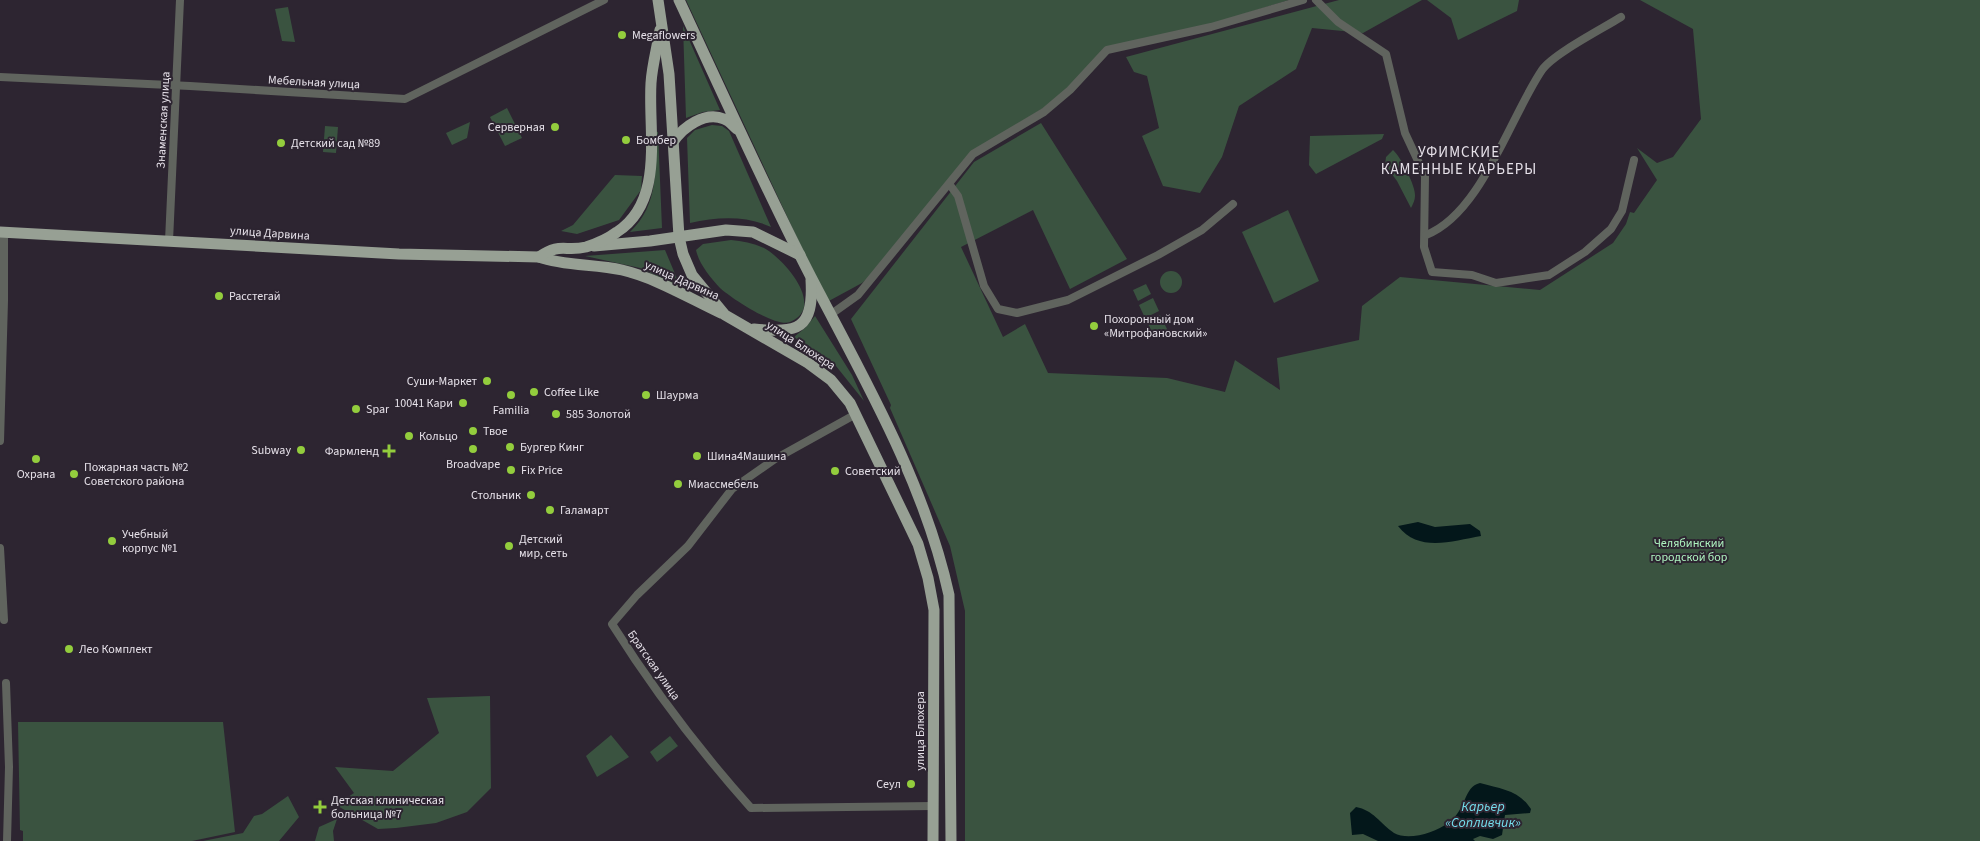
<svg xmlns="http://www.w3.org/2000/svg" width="1980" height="841" font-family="'Source Sans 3',sans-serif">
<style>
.green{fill:#3a5340}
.water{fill:#03171a}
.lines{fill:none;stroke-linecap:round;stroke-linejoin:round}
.minor{stroke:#60645e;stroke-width:8}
.primary{stroke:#97a094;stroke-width:11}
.poi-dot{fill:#93cd3d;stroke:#2d2531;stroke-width:2}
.labels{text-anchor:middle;stroke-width:4;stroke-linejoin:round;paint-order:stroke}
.poi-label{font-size:12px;fill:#e6e1e9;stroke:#2d2531;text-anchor:start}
.street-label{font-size:12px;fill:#e6e1e9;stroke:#2d2531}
.park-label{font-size:12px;fill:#aef4c0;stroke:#2d2531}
.water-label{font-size:14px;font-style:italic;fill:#74ddec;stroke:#2d2531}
.quarter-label{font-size:15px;letter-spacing:1px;fill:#e6e1e9;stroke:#2d2531}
</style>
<rect width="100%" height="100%" fill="#2d2531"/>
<!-- green -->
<g class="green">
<polygon points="686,0 1289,0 1211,24 1104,49 1069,89 1042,109 972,152 887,263 862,283 827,302"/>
<polygon points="1339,0 1422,0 1363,33 1312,28 1296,69 1239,106 1222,157 1200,193 1163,186 1142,136 1159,128 1147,76 1134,72 1126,57"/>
<polygon points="1427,0 1519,0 1517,11 1458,40 1451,18"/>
<polygon points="1640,0 1980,0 1980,841 965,841 965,611 950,546 890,408 891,405 851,319 974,162 1041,123 1127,259 1070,289 1033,210 961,247 1003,337 1025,324 1048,373 1167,378 1225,392 1235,360 1280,390 1277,358 1359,340 1362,306 1400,277 1540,290 1613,243 1626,224 1630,212 1634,213 1657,180 1637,148 1657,163 1673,157 1701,119 1693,29"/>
<polygon points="288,7 295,42 282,41 275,9"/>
<polygon points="683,26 720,110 703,112 686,118"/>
<polygon points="507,108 522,138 505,146 490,117"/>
<polygon points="470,122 467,138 452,145 446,133"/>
<path d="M712,125L722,126L729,131L771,227C745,215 717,217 690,223L687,138L695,130Z"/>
<polygon points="325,126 338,127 336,153 323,152"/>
<path d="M655,131L658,132L662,228L630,232C659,205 656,167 655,131Z"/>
<polygon points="1384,134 1382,139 1316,174 1309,165 1310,136"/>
<path d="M1393,150C1400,156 1416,186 1415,196C1415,200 1413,204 1411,208L1397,181L1385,165L1386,157Z"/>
<polygon points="615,175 642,176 641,190 619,220 577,234 561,231 573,225"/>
<polygon points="1288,210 1319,281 1274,303 1242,232"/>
<path d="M731,240C742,241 753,243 764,248C783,258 827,307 790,322C776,328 731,298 720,288C710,277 699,264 696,250L703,244Z"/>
<polygon points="665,250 681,288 640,268 585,256"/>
<circle cx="1171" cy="282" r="11"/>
<polygon points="1146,284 1151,294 1138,301 1133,290"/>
<polygon points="1153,298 1159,311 1145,318 1139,305"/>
<polygon points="1160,315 1168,331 1155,338 1147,322"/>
<polygon points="815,316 852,375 864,401 836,366 794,337 805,328"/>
<polygon points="490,696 491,788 467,812 436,823 396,828 378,829 336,805 354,793 335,767 393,771 439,733 427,698"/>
<polygon points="18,722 223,722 235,832 192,841 23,841 23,831 20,830"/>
<polygon points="611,735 629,757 597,777 586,756"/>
<polygon points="670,736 678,746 657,762 650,752"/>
<polygon points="288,796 299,817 279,841 203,841 243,833 254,816 262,814"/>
<polygon points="337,819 333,831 334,841 315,841 319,827"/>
</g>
<!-- water -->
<g class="water">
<path d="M1418,522L1435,527L1470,524L1480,531L1481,536C1452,541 1419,553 1398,526Z"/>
<path d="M1480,783C1501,789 1519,790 1531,809L1530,813L1505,815L1502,835L1493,839L1480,836L1473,839L1475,841H1378L1363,834L1352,835L1350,813L1356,807C1373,810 1380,823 1394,833C1408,841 1435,833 1448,823C1467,810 1463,787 1480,783Z"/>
</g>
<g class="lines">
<!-- minor -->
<g class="minor">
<polyline points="1316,0 1338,22 1386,54 1405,133 1425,176 1424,247 1432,272 1472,275 1496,283 1549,275 1585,252 1611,229 1622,211 1634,160"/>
<polyline points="0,77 190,86 405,99 604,0"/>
<polyline points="950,185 958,196 984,286 998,309 1017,313 1068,300 1158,255 1202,230 1233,204"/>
<path d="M1426,235C1481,214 1510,117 1542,70C1553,54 1602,29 1621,17"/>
<polyline points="169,241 180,0"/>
<polyline points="830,315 858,295 973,154 1044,112 1070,90 1107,50 1211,27 1303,0"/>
<path d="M856,414L775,459L732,489L688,546L637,595L612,624C653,689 700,751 751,808L933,806"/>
<polyline points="0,441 4,301 4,232"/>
<polyline points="0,548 4,620"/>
<polyline points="6,683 9,767 7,841"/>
</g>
<!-- primary -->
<g class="primary">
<polyline points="658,0 669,74 679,237 683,254 692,275 725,315 808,363 831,380 850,403 918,544 928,578 934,610 933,841"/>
<path d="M679,0C722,92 764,186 811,277C864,379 924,481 949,595L951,841"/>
<path d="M673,142C683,127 705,111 724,119C729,120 733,126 737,129"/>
<path d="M0,232L399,254L539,257C564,266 595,264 622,270C656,278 689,298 721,313"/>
<polyline points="594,246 650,241 726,230 753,232 800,255"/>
<path d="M539,257C560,242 565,252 586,247C596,244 609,238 617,232C665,201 648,132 651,83C652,66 657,48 660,30"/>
<path d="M754,329C798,333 814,330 811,280"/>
</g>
</g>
<!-- markers -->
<g class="poi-dot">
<circle cx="622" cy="35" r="5"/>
<circle cx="555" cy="127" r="5"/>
<circle cx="626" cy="140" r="5"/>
<circle cx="281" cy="143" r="5"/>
<circle cx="219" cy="296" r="5"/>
<circle cx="1094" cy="326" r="5"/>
<circle cx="487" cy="381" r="5"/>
<circle cx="534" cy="392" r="5"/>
<circle cx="511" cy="395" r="5"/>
<circle cx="646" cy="395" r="5"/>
<circle cx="463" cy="403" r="5"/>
<circle cx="356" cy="409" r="5"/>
<circle cx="556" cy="414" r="5"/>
<circle cx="473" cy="431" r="5"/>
<circle cx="409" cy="436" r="5"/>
<circle cx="510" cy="447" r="5"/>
<circle cx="473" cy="449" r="5"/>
<circle cx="301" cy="450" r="5"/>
<path d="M386.5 443.5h5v5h5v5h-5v5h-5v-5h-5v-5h5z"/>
<circle cx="697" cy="456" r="5"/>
<circle cx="36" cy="459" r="5"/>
<circle cx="511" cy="470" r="5"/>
<circle cx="835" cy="471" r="5"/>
<circle cx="74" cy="474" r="5"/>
<circle cx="678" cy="484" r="5"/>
<circle cx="531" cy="495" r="5"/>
<circle cx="550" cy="510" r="5"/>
<circle cx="112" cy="541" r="5"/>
<circle cx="509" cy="546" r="5"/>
<circle cx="69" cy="649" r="5"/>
<circle cx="911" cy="784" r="5"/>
<path d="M317.5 799.5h5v5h5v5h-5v5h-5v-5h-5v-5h5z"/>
</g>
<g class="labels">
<!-- poi labels -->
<g class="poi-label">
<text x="632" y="39">Megaflowers</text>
<text x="545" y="131" text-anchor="end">Серверная</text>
<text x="636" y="144">Бомбер</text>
<text x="291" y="147">Детский сад №89</text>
<text x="229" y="300">Расстегай</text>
<text x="1104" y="323">Похоронный дом<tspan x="1104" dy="14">«Митрофановский»</tspan></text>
<text x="477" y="385" text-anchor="end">Суши-Маркет</text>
<text x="544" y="396">Coffee Like</text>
<text x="656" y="399">Шаурма</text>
<text x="453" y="407" text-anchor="end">10041 Кари</text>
<text x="366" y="413">Spar</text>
<text x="511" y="414" text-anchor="middle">Familia</text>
<text x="566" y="418">585 Золотой</text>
<text x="483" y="435">Твое</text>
<text x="419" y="440">Кольцо</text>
<text x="520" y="451">Бургер Кинг</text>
<text x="291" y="454" text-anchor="end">Subway</text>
<text x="379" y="455" text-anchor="end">Фармленд</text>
<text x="707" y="460">Шина4Машина</text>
<text x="473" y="468" text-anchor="middle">Broadvape</text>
<text x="84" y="471">Пожарная часть №2<tspan x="84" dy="14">Советского района</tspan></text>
<text x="521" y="474">Fix Price</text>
<text x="845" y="475">Советский</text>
<text x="36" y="478" text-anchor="middle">Охрана</text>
<text x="688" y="488">Миассмебель</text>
<text x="521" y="499" text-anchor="end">Стольник</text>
<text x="560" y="514">Галамарт</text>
<text x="122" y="538">Учебный<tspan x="122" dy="14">корпус №1</tspan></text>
<text x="519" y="543">Детский<tspan x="519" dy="14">мир, сеть</tspan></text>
<text x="79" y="653">Лео Комплект</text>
<text x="901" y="788" text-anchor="end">Сеул</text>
<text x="331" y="804">Детская клиническая<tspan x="331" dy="14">больница №7</tspan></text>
</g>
<!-- street labels -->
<g class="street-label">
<text transform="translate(314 82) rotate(3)" y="4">Мебельная улица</text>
<text transform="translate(163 120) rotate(-87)" y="4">Знаменская улица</text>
<text transform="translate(270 233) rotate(4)" y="4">улица Дарвина</text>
<text transform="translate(682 280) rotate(24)" y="4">улица Дарвина</text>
<text transform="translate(801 345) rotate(33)" y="4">улица Блюхера</text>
<text transform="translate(654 665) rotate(55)" y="4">Братская улица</text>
<text transform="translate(920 731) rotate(-90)" y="4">улица Блюхера</text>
</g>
<!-- park labels -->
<g class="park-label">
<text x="1689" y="547">Челябинский<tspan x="1689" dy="14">городской бор</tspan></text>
</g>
<!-- water labels -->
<g class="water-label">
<text x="1483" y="811">Карьер<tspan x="1483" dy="16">«Сопливчик»</tspan></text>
</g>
<!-- quarter labels -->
<g class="quarter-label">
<text x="1459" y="157">УФИМСКИЕ<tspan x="1459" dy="17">КАМЕННЫЕ КАРЬЕРЫ</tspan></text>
</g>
</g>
</svg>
